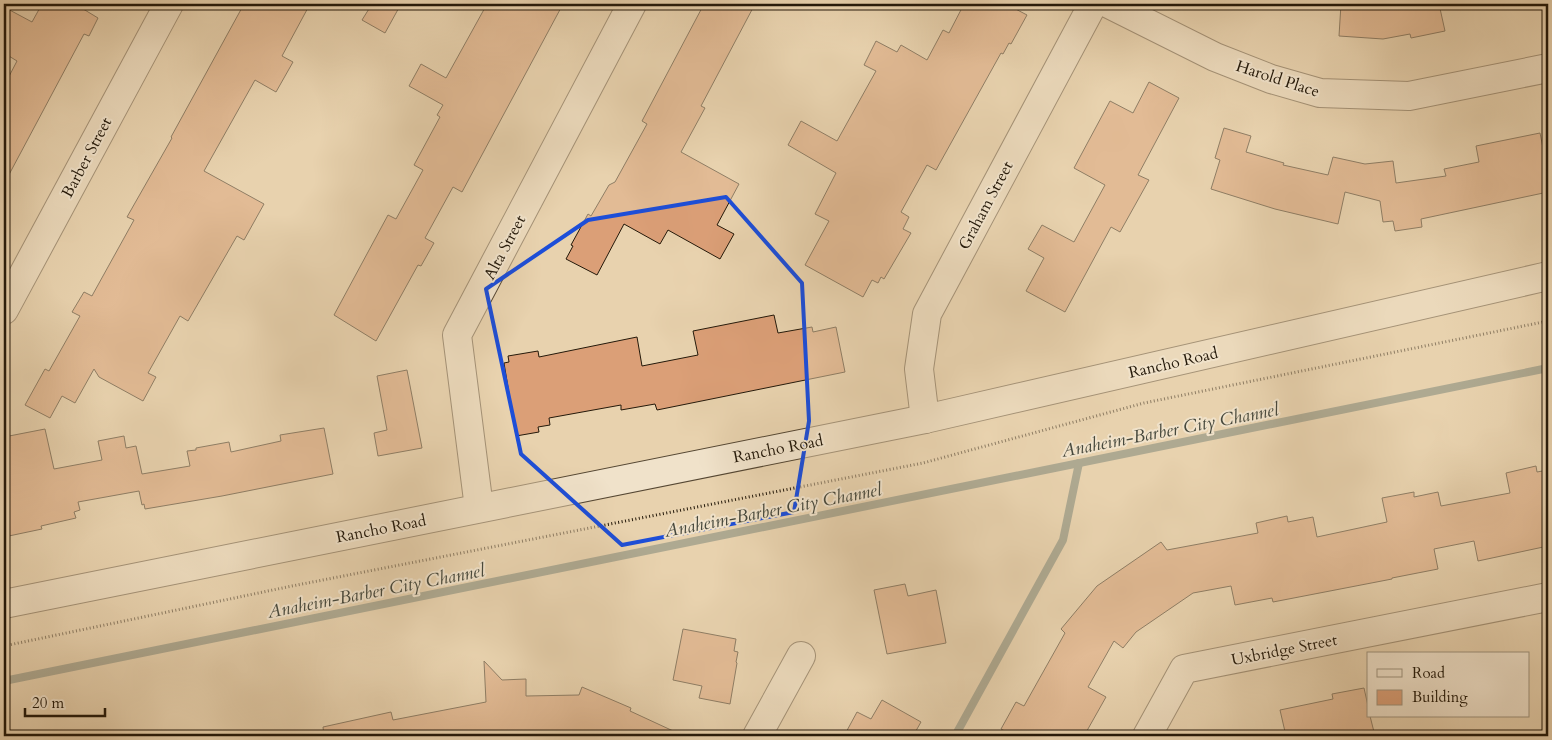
<svg xmlns="http://www.w3.org/2000/svg" width="1552" height="740" font-family="Cardo,serif">
<style>
.lines{fill:none;stroke-linecap:round;stroke-linejoin:round}
.stream{stroke:#69786d;stroke-width:8}
.building{fill:#db9f77;stroke:#24190a}
.minor-casing{stroke:#554733;stroke-width:30}
.path{stroke:#24190a;stroke-width:3;stroke-dasharray:1 2.5;stroke-linecap:butt}
.minor{stroke:#f0e2ca;stroke-width:28}
.marked{fill:none;stroke:#1d4ed8;stroke-width:4;stroke-linejoin:round}
.labels{text-anchor:middle;stroke-width:4;stroke-linejoin:round;paint-order:stroke}
.street-label{font-size:16px;fill:#24190a;stroke:#f0e2ca}
.water-label{font-size:18px;font-style:italic;fill:#46483c;stroke:#f0e2ca}
</style>
<rect width="100%" height="100%" fill="#e8d2ae"/>
<filter id="stains"><feTurbulence type="fractalNoise" baseFrequency=".004" numOctaves="4"/><feColorMatrix values="0 0 0 0 .2 0 0 0 0 .09 0 0 0 0 .02 0 0 0 .5 -.17"/></filter>
<radialGradient id="worn" r=".72"><stop offset=".6" stop-color="#630" stop-opacity="0"/><stop offset="1" stop-color="#630" stop-opacity=".3"/></radialGradient>
<g class="lines">
<!-- stream -->
<g class="stream">
<polyline points="4,681 1548,368"/>
<polyline points="955,736 1063,540 1079,463"/>
</g>
</g>
<!-- building -->
<g class="building">
<polygon points="42,4 75,4 98,18 89,36 84,34 4,184 4,86 17,61 4,53 4,7 32,22"/>
<polygon points="244,4 310,4 282,56 293,62 276,92 255,80 204,171 264,204 244,240 237,236 188,321 180,316 148,373 156,377 143,401 99,377 94,369 75,403 62,396 50,418 25,405 45,369 49,371 80,316 72,312 84,292 92,296 93,294 134,220 127,217 172,138 171,137"/>
<polygon points="372,4 401,4 385,33 362,20"/>
<polygon points="487,4 563,4 462,192 453,187 425,238 434,243 421,266 418,265 376,341 334,315 388,215 396,219 423,170 414,165 440,117 437,115 443,105 409,86 421,64 446,78"/>
<polygon points="704,4 755,4 701,106 705,108 681,152 739,184 717,225 734,234 720,259 668,230 660,244 624,224 597,275 566,259 573,246 571,245 588,214 591,216 609,185 615,182 647,124 642,121"/>
<polygon points="964,4 1006,4 1027,15 1011,44 1009,43 1003,54 1001,53 936,170 927,165 901,212 909,217 903,229 911,233 884,279 881,277 878,283 872,280 863,297 805,265 829,221 815,214 836,173 788,145 801,121 837,141 876,71 864,65 876,41 897,52 901,45 927,60 943,30 949,33"/>
<polygon points="1341,4 1439,4 1445,31 1411,38 1410,34 1383,39 1339,36"/>
<polygon points="1149,82 1179,98 1138,175 1149,180 1120,232 1111,227 1065,312 1026,291 1044,258 1028,249 1042,225 1074,242 1105,185 1074,168 1110,101 1133,113"/>
<polygon points="1224,128 1251,136 1246,152 1284,163 1283,165 1328,175 1333,157 1365,164 1393,161 1396,183 1446,176 1444,169 1479,162 1476,146 1540,133 1545,158 1548,158 1548,192 1421,219 1422,227 1395,231 1393,221 1383,222 1380,201 1345,192 1338,224 1275,209 1211,189 1220,160 1215,158"/>
<polygon points="774,315 778,333 812,327 813,332 836,327 845,372 657,410 655,404 621,410 621,405 549,418 550,425 538,427 539,432 516,436 504,363 509,362 508,356 538,351 539,357 637,337 642,366 698,355 693,331"/>
<polygon points="407,370 422,448 378,456 374,433 387,430 377,376"/>
<polygon points="324,428 333,474 222,496 145,509 144,504 142,505 139,491 78,502 80,510 74,512 76,518 41,526 42,529 4,537 4,437 45,429 54,469 102,460 98,441 124,436 126,448 136,446 142,474 190,466 187,451 196,450 196,448 229,442 231,452 281,441 280,435"/>
<polygon points="1536,466 1537,472 1548,470 1548,546 1478,561 1474,541 1434,549 1438,569 1392,578 1392,579 1273,602 1272,598 1235,605 1231,586 1193,593 1136,632 1123,648 1114,641 1088,687 1106,697 1084,736 1014,736 1001,729 1016,702 1024,706 1065,633 1061,629 1097,586 1161,542 1167,550 1258,533 1256,523 1287,516 1288,522 1313,517 1317,537 1387,522 1382,498 1414,492 1414,497 1438,492 1441,506 1510,493 1506,473"/>
<polygon points="905,584 908,596 936,590 946,643 887,654 874,590"/>
<polygon points="683,629 736,639 734,651 738,652 736,662 737,663 730,704 699,698 702,686 673,680"/>
<polygon points="484,661 502,680 526,679 526,696 579,695 582,687 631,708 630,711 684,736 324,736 323,727 391,712 393,720 486,702"/>
<polygon points="1364,688 1368,706 1368,716 1370,716 1375,736 1286,736 1280,710 1333,699 1332,694"/>
<polygon points="882,700 921,722 913,736 844,736 857,712 871,719"/>
</g>
<g class="lines">
<defs>
<g id="minor">
<polyline points="1109,4 1215,57 1271,79 1320,93 1409,96 1548,68"/>
<polyline points="4,310 169,4"/>
<polyline points="925,419 919,369 927,314 1093,4"/>
<polyline points="479,508 457,335 632,4"/>
<polyline points="4,604 925,419 1548,276"/>
<polyline points="757,736 801,656"/>
<polyline points="1147,736 1184,669 1548,597"/>
</g>
</defs>
<!-- minor casing -->
<use href="#minor" class="minor-casing"/>
<!-- path -->
<polyline class="path" points="4,646 292,586 923,463 1144,403 1548,321"/>
<!-- minor -->
<use href="#minor" class="minor"/>
</g>
<!-- marked area -->
<path d="M0 0H1552V740H0ZM726,197L802,283L809,421L794,512L622,545L521,454L486,289L588,220Z" fill="#e8d2ae" fill-opacity=".55" fill-rule="evenodd"/>
<path class="marked" d="M726,197L802,283L809,421L794,512L622,545L521,454L486,289L588,220Z"/>
<g class="labels">
<!-- street labels -->
<g class="street-label">
<text transform="translate(1278 78) rotate(18)" y="6">Harold Place</text>
<text transform="translate(86 157) rotate(-62)" y="6">Barber Street</text>
<text transform="translate(985 205) rotate(-62)" y="6">Graham Street</text>
<text transform="translate(504 247) rotate(-62)" y="6">Alta Street</text>
<text transform="translate(1173 362) rotate(-13)" y="6">Rancho Road</text>
<text transform="translate(778 448) rotate(-11)" y="6">Rancho Road</text>
<text transform="translate(381 528) rotate(-11)" y="6">Rancho Road</text>
<text transform="translate(1284 649) rotate(-11)" y="6">Uxbridge Street</text>
</g>
<!-- water labels -->
<g class="water-label">
<text transform="translate(1170 430) rotate(-11)" y="6">Anaheim-Barber City Channel</text>
<text transform="translate(773 510) rotate(-11)" y="6">Anaheim-Barber City Channel</text>
<text transform="translate(376 591) rotate(-11)" y="6">Anaheim-Barber City Channel</text>
</g>
</g>
<!-- margin -->
<rect width="1552" height="740" fill="none" stroke="#e8d2ae" stroke-width="20"/>
<rect x="5" y="5" width="1542" height="730" fill="none" stroke="#24190a" stroke-width="2.5"/>
<rect x="10" y="10" width="1532" height="720" fill="none" stroke="#24190a"/>
<!-- legend -->
<rect x="1367" y="652" width="162" height="65" fill="#f0e2ca" stroke="#9e927d"/>
<rect x="1377" y="669" width="25" height="8" fill="#f0e2ca" stroke="#9e927d"/>
<text x="1412" y="678" font-size="15" fill="#24190a">Road</text>
<rect x="1377" y="690" width="25" height="15" fill="#db9f77" stroke="#9e927d"/>
<text x="1412" y="702" font-size="15" fill="#24190a">Building</text>
<!-- scale -->
<path d="M25 708v8h80v-8" fill="none" stroke="#24190a" stroke-width="2.5"/>
<text x="32" y="708" font-size="15" fill="#24190a" stroke="#f0e2ca" stroke-width="4" paint-order="stroke">20 m</text>
<rect width="100%" height="100%" filter="url(#stains)"/>
<rect width="100%" height="100%" fill="url(#worn)"/>
</svg>
